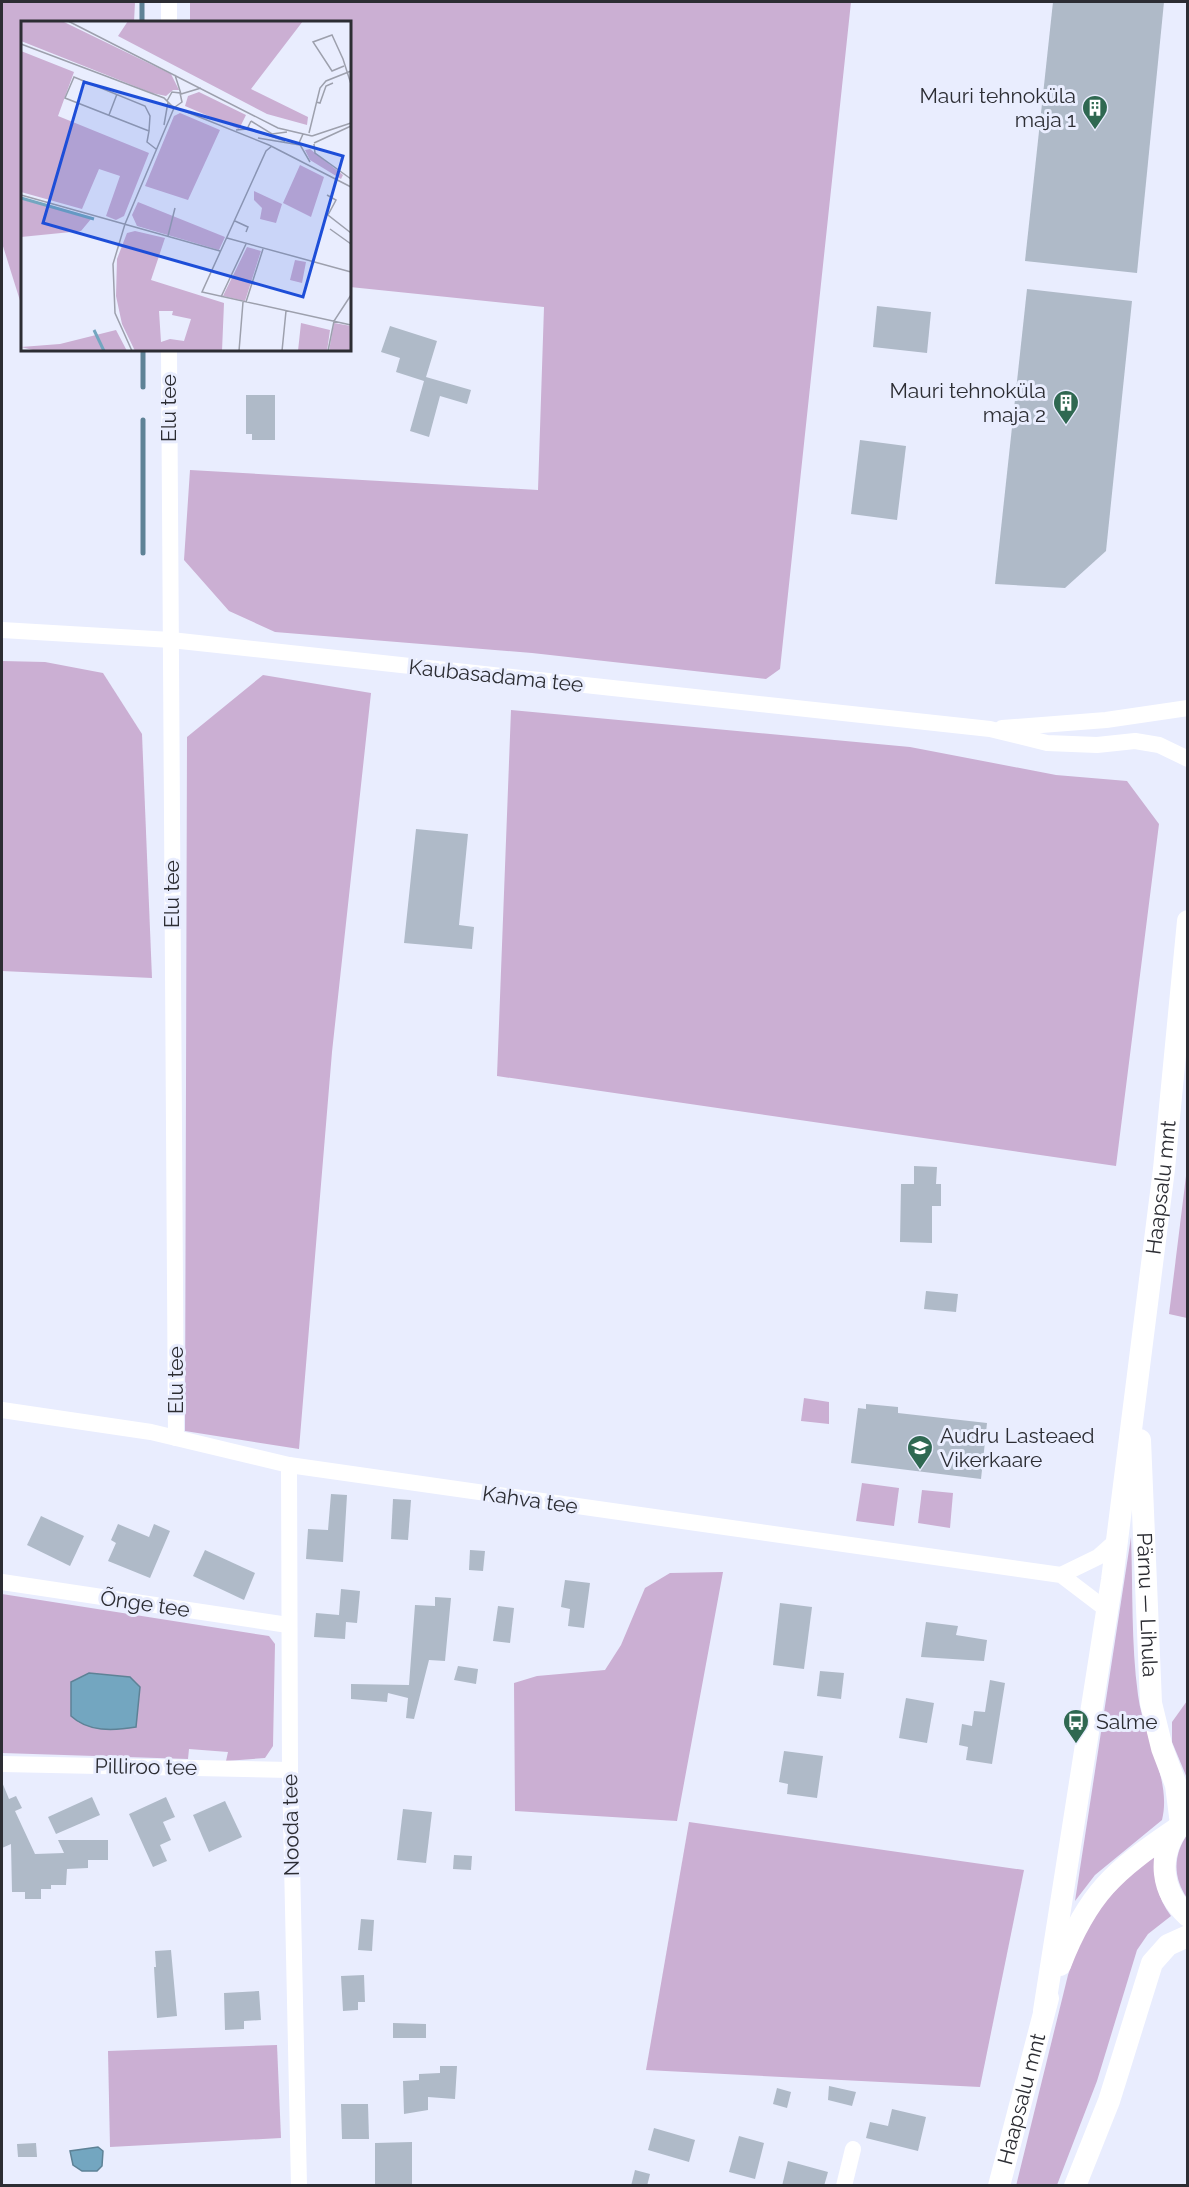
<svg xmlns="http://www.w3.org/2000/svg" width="1189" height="2187" font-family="Raleway,sans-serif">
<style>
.green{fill:#cbafd3}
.water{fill:#73a6c0;stroke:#5e8296;stroke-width:1.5}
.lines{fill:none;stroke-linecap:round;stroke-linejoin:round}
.stream{stroke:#5e8296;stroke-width:5}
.building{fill:#afbac8}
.minor{stroke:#fff;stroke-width:16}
.secondary{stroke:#fff;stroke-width:22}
.labels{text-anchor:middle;stroke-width:6;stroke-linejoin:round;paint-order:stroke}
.poi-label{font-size:21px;fill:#2c2d33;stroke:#e9edfe;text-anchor:end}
.street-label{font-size:21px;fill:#2c2d33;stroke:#e9edfe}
.inset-river{fill:none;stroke:#73a6c0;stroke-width:3}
.inset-road{fill:none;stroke:#9da0ad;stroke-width:1.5}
.view{fill:#1d4ed8;fill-opacity:0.15;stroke:#1d4ed8;stroke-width:3}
.inset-edge{fill:none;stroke:#2c2d33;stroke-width:3}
</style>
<rect width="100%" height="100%" fill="#e9edfe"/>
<!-- green -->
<g class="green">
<polygon points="2,2 135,2 134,22 22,22 22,307 2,243"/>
<polygon points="190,2 851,2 780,669 766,679 532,653 275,632 229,611 184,560 190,470 538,490 544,307 350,287 350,22 190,22"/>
<polygon points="2,661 45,662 103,673 142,734 152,978 2,971"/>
<polygon points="263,675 371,693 332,1052 299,1449 185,1431 187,737"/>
<polygon points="511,710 910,747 1056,775 1127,781 1159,824 1116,1166 497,1076"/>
<polygon points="1187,1168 1187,1318 1169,1314"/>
<polygon points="804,1398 829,1402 829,1424 801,1421"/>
<polygon points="862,1483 899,1488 894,1526 856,1521"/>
<polygon points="922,1490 953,1493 950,1528 918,1523"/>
<path d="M1131,1537C1133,1589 1131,1643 1138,1695C1143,1736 1172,1780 1162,1820L1095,1875L1075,1901Z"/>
<polygon points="723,1572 677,1821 515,1811 514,1683 537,1676 605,1670 621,1645 645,1588 670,1573"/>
<polygon points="2,1594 269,1636 275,1644 273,1746 265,1758 226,1761 228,1752 189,1749 188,1759 2,1753"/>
<polygon points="1187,1701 1187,1778 1172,1742 1172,1722"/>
<polygon points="689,1822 1024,1870 980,2087 646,2070"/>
<path d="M1187,1835V1898C1173,1878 1173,1855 1187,1835Z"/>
<path d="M1154,1855C1154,1877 1157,1898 1171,1916L1148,1934L1137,1950L1097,2081L1057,2185L1016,2186L1068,1975L1081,1937L1097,1910L1126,1879Z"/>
<polygon points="277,2045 281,2138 110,2147 108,2051"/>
</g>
<!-- water -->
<g class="water">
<path d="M89,1673L130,1677L140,1687L136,1727C113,1731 88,1732 71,1716V1682Z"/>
<polygon points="98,2147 103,2151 102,2166 97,2171 82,2171 73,2165 70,2151"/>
</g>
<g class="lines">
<!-- stream -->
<g class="stream">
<polyline points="142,2 142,22"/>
<polyline points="143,350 143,387"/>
<polyline points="143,553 143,420"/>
</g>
</g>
<!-- building -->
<g class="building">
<polygon points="1053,2 1164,2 1137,273 1025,261"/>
<polygon points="1027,289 1132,301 1106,551 1065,588 995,584"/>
<polygon points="877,306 931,312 927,353 873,347"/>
<polygon points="390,326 437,341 426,377 471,390 467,404 440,396 429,437 410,431 424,381 396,372 400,358 381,352"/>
<polygon points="246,395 275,395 275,440 252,440 252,434 246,434"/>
<polygon points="860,440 906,446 897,520 851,514"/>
<polygon points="416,829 468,834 459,925 474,927 472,949 404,943"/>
<polygon points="914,1166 937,1167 936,1184 941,1184 941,1206 932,1206 932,1243 900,1242 901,1184 914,1184"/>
<polygon points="926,1291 958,1294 956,1312 924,1309"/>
<polygon points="866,1404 898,1407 898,1413 987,1423 981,1479 851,1463 858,1408 866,1409"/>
<polygon points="331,1494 347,1495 343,1562 306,1559 308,1529 328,1530"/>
<polygon points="393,1499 411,1500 408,1540 391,1539"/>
<polygon points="41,1516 84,1536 70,1566 27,1545"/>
<polygon points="118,1524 149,1537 154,1524 170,1531 150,1578 108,1561 116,1543 111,1540"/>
<polygon points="205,1550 255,1573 244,1600 193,1576"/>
<polygon points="470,1550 485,1551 483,1571 469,1570"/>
<polygon points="565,1580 590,1583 584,1628 568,1626 570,1609 561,1607"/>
<polygon points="341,1589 360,1591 357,1623 346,1622 345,1639 314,1637 316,1613 339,1615"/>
<polygon points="435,1597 451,1598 445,1661 429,1660 414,1719 406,1718 408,1698 388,1693 387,1702 351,1699 351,1684 409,1685 415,1605 435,1606"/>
<polygon points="780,1603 812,1607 804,1669 773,1665"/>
<polygon points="498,1606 514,1608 510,1643 493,1641"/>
<polygon points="926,1622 958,1626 956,1635 987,1640 984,1661 921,1657"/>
<polygon points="458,1666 478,1669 476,1684 454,1680"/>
<polygon points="820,1671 844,1673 841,1699 817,1696"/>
<polygon points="990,1680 1005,1683 992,1764 966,1760 968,1747 959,1745 962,1724 972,1726 974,1711 985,1712"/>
<polygon points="906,1698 934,1703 927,1743 899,1738"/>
<polygon points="784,1751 823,1756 817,1798 787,1794 788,1784 779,1782"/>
<polygon points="2,1782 9,1799 16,1796 22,1808 15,1811 35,1854 64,1853 58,1840 108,1840 108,1860 88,1860 88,1868 67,1869 66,1885 51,1885 51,1889 41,1889 41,1899 25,1899 25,1892 12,1892 11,1844 2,1848"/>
<polygon points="92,1797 100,1815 56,1834 48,1817"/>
<polygon points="166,1797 175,1817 163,1822 171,1840 160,1845 167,1861 153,1867 129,1814"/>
<polygon points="225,1801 242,1837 209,1852 193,1815"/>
<polygon points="403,1809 432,1812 426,1863 397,1860"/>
<polygon points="454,1855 472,1856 471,1870 453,1869"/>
<polygon points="361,1919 374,1920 372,1951 358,1950"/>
<polygon points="171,1950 177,2016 157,2018 154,1967 156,1967 155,1951"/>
<polygon points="364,1975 365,2002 358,2002 358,2010 343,2011 341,1976"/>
<polygon points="259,1991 261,2020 244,2021 244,2029 225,2030 224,1993"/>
<polygon points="393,2023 426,2024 426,2038 393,2038"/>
<polygon points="440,2066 457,2066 455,2099 428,2097 428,2110 404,2114 403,2081 419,2080 419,2074 440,2073"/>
<polygon points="829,2086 856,2092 852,2106 828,2100"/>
<polygon points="777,2088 791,2092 787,2108 773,2104"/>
<polygon points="341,2104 368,2104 369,2139 342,2139"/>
<polygon points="892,2109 926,2117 918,2151 866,2138 870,2122 888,2126"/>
<polygon points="654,2128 695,2140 689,2162 648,2150"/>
<polygon points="739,2136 764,2143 755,2179 729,2172"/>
<polygon points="412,2142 412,2186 375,2186 375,2143"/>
<polygon points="36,2143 37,2157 18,2157 17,2144"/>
<polygon points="788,2161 828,2172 824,2186 782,2186"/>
<polygon points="635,2170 650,2174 647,2186 631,2186"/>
</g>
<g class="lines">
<!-- minor -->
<g class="minor">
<polyline points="169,2 169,22"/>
<polyline points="169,350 176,1438"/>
<polyline points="2,630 171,640 990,729 1047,743 1097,745 1135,741 1159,745 1188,759"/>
<polyline points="1002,728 1106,720 1188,708"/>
<polyline points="2,1410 151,1432 289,1465 1061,1575 1107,1610"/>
<polyline points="289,1465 290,1770 299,2186"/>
<polyline points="1061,1575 1098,1557 1116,1541"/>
<polyline points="2,1582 288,1625"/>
<polyline points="2,1764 290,1770"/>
<polyline points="844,2186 853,2149"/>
</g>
<!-- secondary -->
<g class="secondary">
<path id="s1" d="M1140,1440L1151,1703L1162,1748L1176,1785L1181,1824"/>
<path d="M1178,1828C1157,1857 1161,1892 1188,1916"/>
<path d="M1060,1965C1088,1893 1114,1871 1176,1829"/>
<path id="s2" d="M1044,2011L1112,1580L1164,1169L1188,921"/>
<path id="s3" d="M999,2186L1048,1998"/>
<polyline points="1075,2186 1109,2101 1152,1963 1168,1945 1188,1936"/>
</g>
</g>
<!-- icons -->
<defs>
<symbol id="building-pin" viewBox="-11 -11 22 30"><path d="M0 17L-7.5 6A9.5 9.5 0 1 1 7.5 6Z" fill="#2f6851" stroke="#e9edfe"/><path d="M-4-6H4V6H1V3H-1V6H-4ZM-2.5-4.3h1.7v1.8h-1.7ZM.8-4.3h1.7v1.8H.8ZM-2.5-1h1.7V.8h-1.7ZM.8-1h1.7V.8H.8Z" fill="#fff"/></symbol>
<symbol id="school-pin" viewBox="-11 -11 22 30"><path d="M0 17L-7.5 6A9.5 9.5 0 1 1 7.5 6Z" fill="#2f6851" stroke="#e9edfe"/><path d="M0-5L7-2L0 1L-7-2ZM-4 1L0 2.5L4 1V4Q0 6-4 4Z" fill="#fff"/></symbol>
<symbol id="bus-pin" viewBox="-11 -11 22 30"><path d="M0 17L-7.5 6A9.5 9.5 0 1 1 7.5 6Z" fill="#2f6851" stroke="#e9edfe"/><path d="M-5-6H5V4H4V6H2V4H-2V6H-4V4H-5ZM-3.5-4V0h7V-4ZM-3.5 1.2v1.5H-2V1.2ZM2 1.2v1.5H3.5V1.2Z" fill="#fff"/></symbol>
</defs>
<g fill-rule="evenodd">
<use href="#building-pin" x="1080" y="93" width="30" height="40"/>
<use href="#building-pin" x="1051" y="388" width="30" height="40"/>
<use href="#school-pin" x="905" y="1433" width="30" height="40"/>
<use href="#bus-pin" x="1061" y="1707" width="30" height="40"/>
</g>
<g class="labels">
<!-- poi labels -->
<g class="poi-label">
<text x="1076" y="103">Mauri tehnoküla<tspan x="1076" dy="24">maja 1</tspan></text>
<text x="1046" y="398">Mauri tehnoküla<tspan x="1046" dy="24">maja 2</tspan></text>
<text x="940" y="1443" text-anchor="start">Audru Lasteaed<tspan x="940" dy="24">Vikerkaare</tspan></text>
<text x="1096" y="1729" text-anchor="start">Salme</text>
</g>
<!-- street labels -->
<g class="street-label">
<text transform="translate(169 408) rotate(-90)" y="7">Elu tee</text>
<text transform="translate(496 676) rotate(6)" y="7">Kaubasadama tee</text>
<text transform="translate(172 894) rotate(-90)" y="7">Elu tee</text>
<text dy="7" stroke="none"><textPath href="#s2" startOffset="832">Haapsalu mnt</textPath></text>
<text transform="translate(176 1380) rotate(-90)" y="7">Elu tee</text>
<text transform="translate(530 1500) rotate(8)" y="7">Kahva tee</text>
<text transform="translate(145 1604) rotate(8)" y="7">Õnge tee</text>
<text dy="7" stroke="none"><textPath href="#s1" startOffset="165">Pärnu — Lihula</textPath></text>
<text transform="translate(146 1767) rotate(1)" y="7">Pilliroo tee</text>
<text transform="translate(291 1825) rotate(-91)" y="7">Nooda tee</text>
<text dy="7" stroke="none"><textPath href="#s3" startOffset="90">Haapsalu mnt</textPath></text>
</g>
</g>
<!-- overview -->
<g transform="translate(21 21)">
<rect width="330" height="330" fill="#e9edfe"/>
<path d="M0,0L43,1L150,53L158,69H152L145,75L131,72L0,20ZM107,0H282L230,68L287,96L286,104L246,93L97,15ZM0,30L53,51L37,95L128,132L103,195L95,199L85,195L99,155L78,148L61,188L0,171ZM178,71L225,94L218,108L164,85L167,75ZM159,92L199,109L167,179L124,165L153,95ZM289,128L322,154L320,158L289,139L284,129ZM279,144L303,156L290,196L262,182ZM233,170L261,183L255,202L239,198L241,187L233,179ZM0,178L70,198L60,210L0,216ZM117,181L204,216L198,229L116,205L111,194ZM114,210L144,217L130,259L203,282L201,330H114L101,303L95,275L96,238L106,212ZM138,290H152L151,294L170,298L163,320L149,318L140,321ZM226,226L240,230L224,280L202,275ZM274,239L285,241L281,262L269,259ZM280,302L309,309L306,330H277ZM313,302L330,305V330H308ZM95,309L106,330H16L0,326L39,323Z" fill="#cbafd3" fill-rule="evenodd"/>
<path class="inset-river" d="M0,177L73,198M73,309L83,330"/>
<path class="inset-road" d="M47,0L257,107L291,115M0,23L143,77L151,85L248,124L330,166M323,45L311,50L292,21L311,14L322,38L330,63M154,54L160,73L180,67M146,80L151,71L159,72L161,81L154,86M295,81L299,82L305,65L312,62M88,94L96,73M230,100L251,113L266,111M143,104L147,81M227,107L264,120M215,109L226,108L230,100M128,110L129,95L124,85L53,56L44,77L128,110L126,121L135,128M288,112L299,67L305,60L330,50M282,113L278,122L289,141M291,115L330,102M237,117L279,124M293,122L330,105M293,123L294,132L330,158M251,125L245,130L181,271L330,304M0,174L199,230M306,174L315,179L307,194L330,212M214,200L227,206L225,211M309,208L330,223M147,215L154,187M206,217L330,251M200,276L225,223M225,281L242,228M111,330L94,292L92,243L104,203L153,87M218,330L222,281M261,330L265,290M307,330L313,300L330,274"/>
<path class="view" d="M63,61L322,135L282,276L22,202Z"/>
<rect width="330" height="330" class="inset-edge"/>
</g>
<!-- border -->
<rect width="1189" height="2187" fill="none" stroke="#2c2d33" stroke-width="6"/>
</svg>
